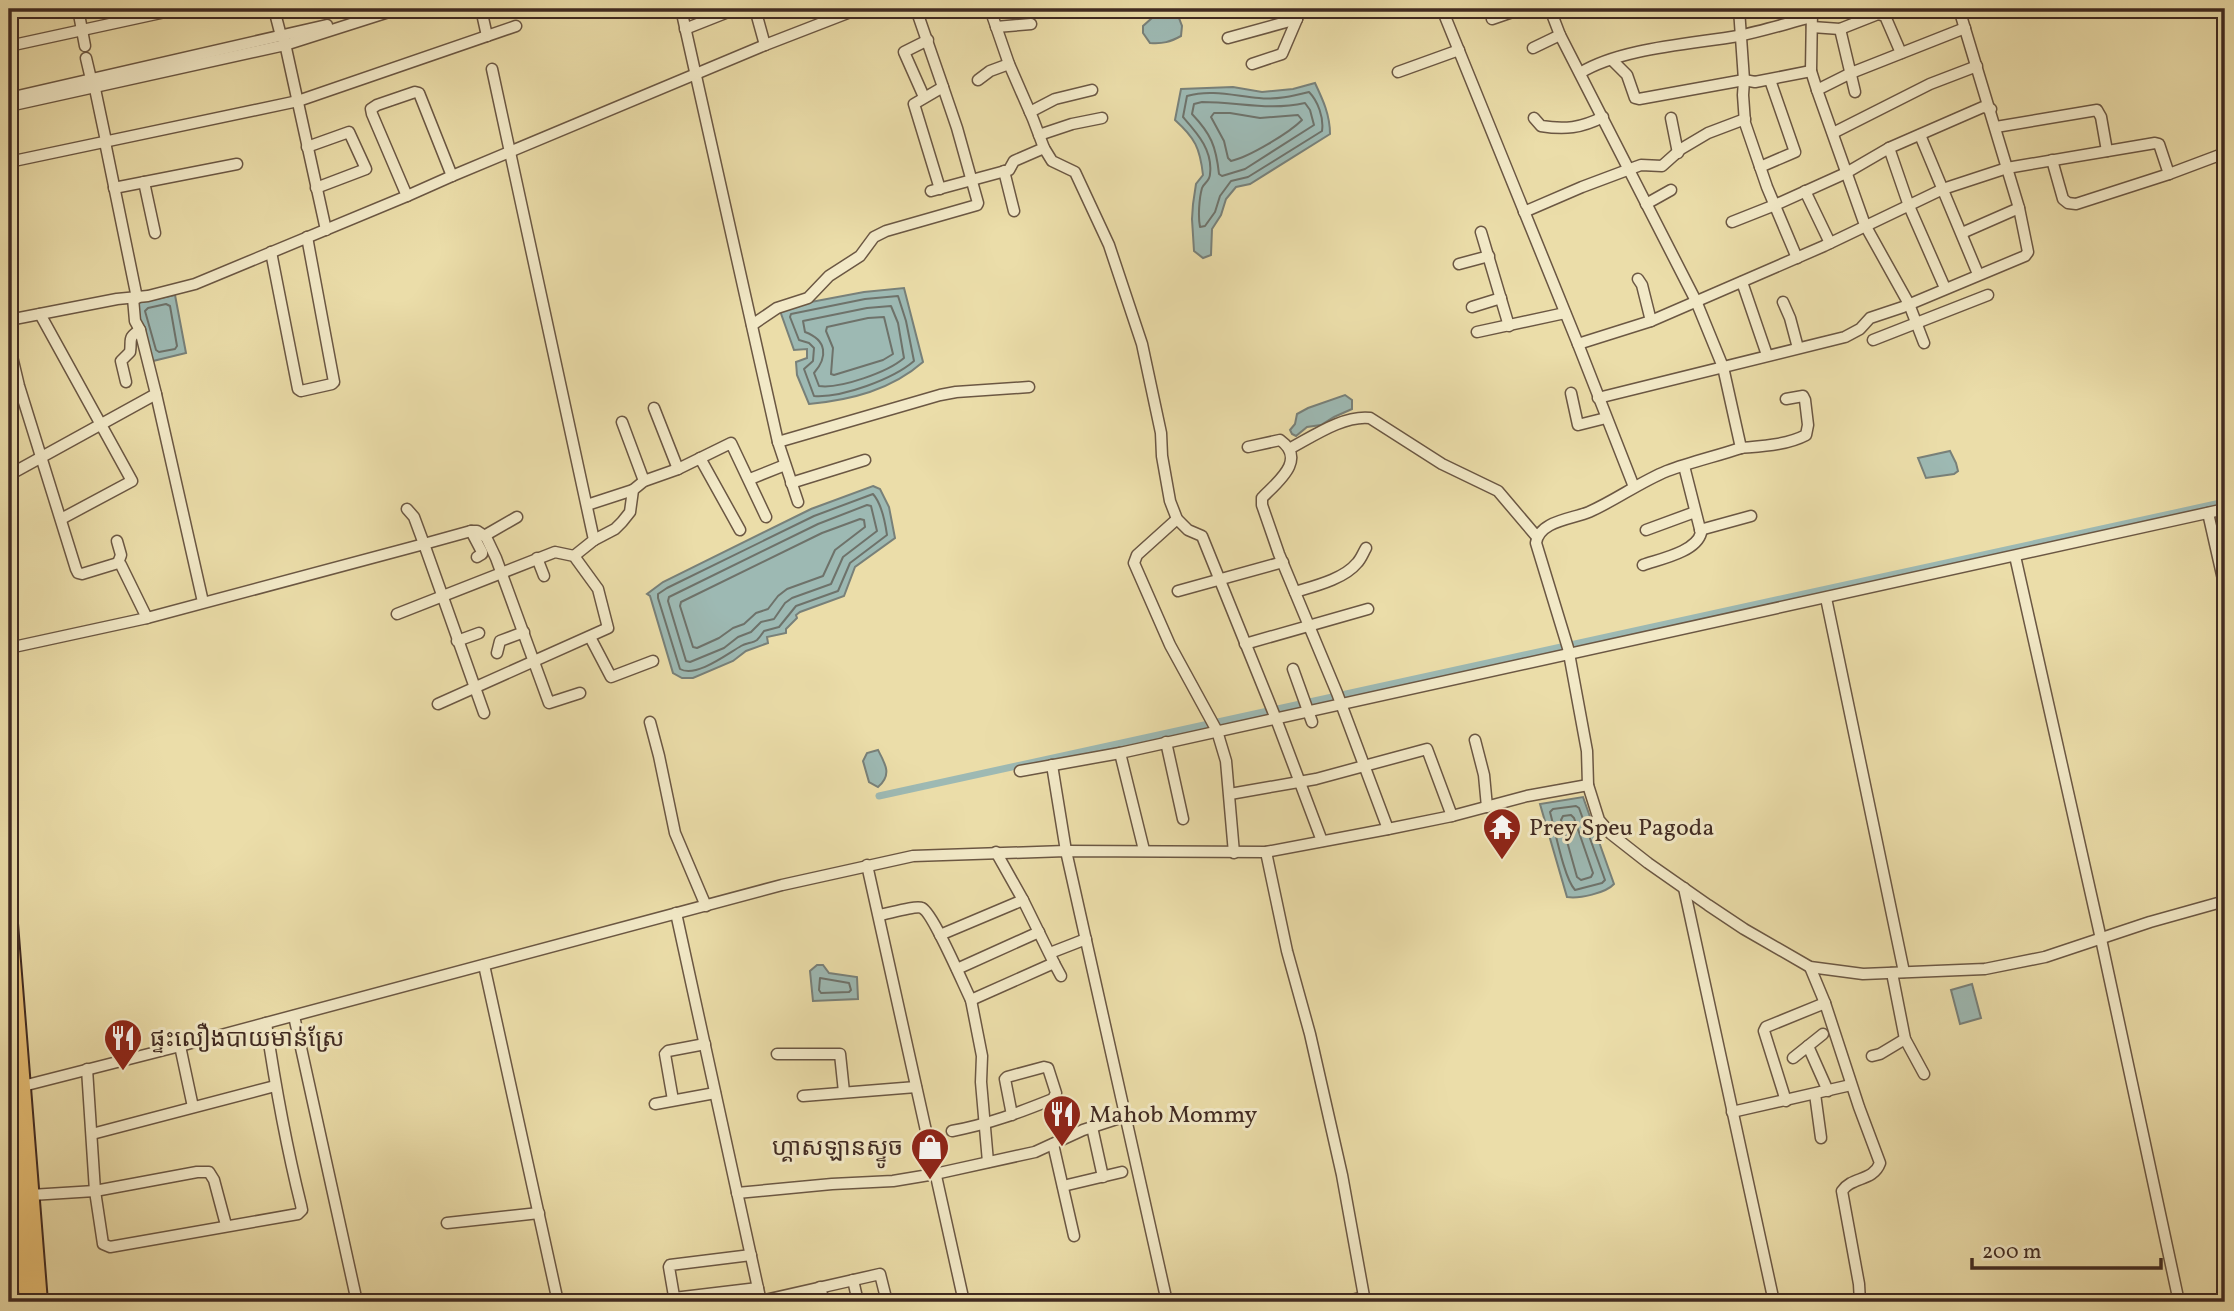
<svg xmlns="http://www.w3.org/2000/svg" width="2234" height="1311" font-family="Vollkorn,'Noto Sans Khmer',serif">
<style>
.water{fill:#9db9b3;stroke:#788079;stroke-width:2}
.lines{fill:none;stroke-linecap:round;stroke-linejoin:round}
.shore{stroke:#6e726a;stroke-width:2}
.canal{stroke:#9db9b3;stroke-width:7}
.minor-casing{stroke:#6b5743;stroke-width:13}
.highway-casing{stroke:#402a21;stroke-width:18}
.minor{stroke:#f2e9c7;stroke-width:10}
.highway{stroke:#e6be74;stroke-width:14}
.labels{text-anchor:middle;stroke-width:6;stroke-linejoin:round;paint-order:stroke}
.poi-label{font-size:24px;fill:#402a21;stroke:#f2e9c7;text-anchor:start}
</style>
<rect width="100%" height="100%" fill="#ebdda9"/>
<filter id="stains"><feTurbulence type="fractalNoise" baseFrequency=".00286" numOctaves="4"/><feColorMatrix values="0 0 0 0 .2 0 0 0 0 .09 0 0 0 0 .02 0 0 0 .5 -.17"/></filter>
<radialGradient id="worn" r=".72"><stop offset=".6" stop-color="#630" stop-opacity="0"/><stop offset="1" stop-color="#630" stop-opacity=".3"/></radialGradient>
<!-- water -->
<g class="water">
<path d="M1170,13H1177L1182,26L1181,36C1170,42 1163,44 1150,43L1143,33V26L1152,18Z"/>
<path d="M1315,83C1323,100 1330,115 1330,134L1250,184L1236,187L1226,199L1221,215L1212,229L1211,255L1203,258L1194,251L1192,219L1193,204L1196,184L1203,175C1200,148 1195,138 1175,120L1181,89L1233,87L1262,92L1293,89Z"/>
<path d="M904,288L923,362C891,390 851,400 809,404L797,375L796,362L807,358V349L794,350L779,308L864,292Z"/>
<polygon points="175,295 186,353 153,361 139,319 137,303"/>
<polygon points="1345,395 1352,400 1352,409 1334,417 1321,425 1307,427 1296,436 1292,434 1290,430 1295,424 1297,414 1308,408"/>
<polygon points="1950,451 1956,463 1958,471 1954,474 1926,478 1918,458"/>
<polygon points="873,486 880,489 889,507 895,538 855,567 844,596 800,612 796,615 797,618 786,629 786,633 767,637 768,643 746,651 733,661 693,678 682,678 673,673 650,596 647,594 663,582 811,509"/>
<path d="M878,750C886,765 892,775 878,787L869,782L863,761L867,753Z"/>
<path d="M1583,797L1614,884C1606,893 1579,899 1567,897L1540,804Z"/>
<polygon points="817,965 823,965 829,973 857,977 858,999 813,1001 810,971"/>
<polygon points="1972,984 1981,1018 1960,1024 1951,990"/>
</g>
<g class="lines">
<!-- shore -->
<g class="shore">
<path d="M1309,92C1318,101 1324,118 1322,131L1248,177L1231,181L1220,196L1215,212L1205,226L1200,227C1198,217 1199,199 1202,188C1204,183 1210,181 1210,174C1213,150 1197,133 1183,117L1187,96C1211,89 1235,96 1259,98C1276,100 1293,96 1309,92Z"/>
<path d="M1202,102C1239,102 1268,111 1305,103L1310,110L1314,125L1245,169L1222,176L1219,174C1216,146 1211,134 1192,114L1194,104Z"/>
<path d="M1214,113H1230L1260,118L1298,115L1302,120C1289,133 1249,157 1231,161L1228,158L1224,141L1211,117Z"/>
<path d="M898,296L906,321L914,361C893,379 842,398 814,396L804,369L813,361L814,348L809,343L799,340L790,317L791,314L865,299Z"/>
<polygon points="166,304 170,306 177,346 175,349 159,352 156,350 145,311 148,308"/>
<path d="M891,306L898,323L904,358C888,372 840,389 819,386L814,373C828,357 827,340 805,332L803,321L867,308Z"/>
<polygon points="884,317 893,354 883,360 834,375 831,374 833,348 826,331 827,327 868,318"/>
<path d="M873,494C882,504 885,521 887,535L850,563L838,591L796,606L779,627L764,631C762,634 760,637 757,640C753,643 746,643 741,646C727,654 696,678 680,669L658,598V594L667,588L814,516Z"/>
<polygon points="867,505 871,506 877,531 843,557 831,584 792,598 785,603 774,619 761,622 751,632 738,637 724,648 690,662 686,661 668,601 669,597 818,524"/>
<polygon points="860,519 864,520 865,527 835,550 823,576 787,589 778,596 768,609 756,613 744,624 733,628 719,638 697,648 693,647 680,606 681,602 822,533"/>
<path d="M1576,806L1579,808L1605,880L1602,883L1575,890C1564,878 1555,830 1550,812L1553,809Z"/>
<polygon points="1571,815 1574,818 1593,873 1591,877 1581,880 1577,877 1561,820 1563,816"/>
<polygon points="820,978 849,983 851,990 849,992 821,993 819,990"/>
</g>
<!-- canal -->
<polyline class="canal" points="879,796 2225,502"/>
<defs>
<g id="minor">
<polyline points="78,9 85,46"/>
<polyline points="481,9 487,36"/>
<polyline points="681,9 778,442 798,502"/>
<polyline points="755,9 765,45"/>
<polyline points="916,9 943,87 914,104 940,189"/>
<polyline points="990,9 1009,64 1033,119 1044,148 1052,161 1075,172 1109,245 1142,344 1161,433 1162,456 1170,501 1177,519 1188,530 1202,536 1276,719 1322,841"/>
<polyline points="1442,9 1578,344 1634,487"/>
<path d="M1550,9L1560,35L1696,301L1723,367L1741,448C1717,456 1691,462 1667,471C1640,482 1616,500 1589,512C1572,519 1539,521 1536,543L1568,648L1587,751L1588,785L1599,820L1611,834L1648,863L1708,905L1744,929L1810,967L1863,974L1985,969L2045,957L2150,922L2225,901"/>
<polyline points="1739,9 1744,80 1743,95 1745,123 1767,187 1797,258"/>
<polyline points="1812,9 1811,71 1817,90 1865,225 1909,304 1924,343"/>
<polyline points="275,13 281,36"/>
<polyline points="1492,19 1521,9"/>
<polyline points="996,27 1031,24"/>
<polyline points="1812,27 1840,29 1878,14 1885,16 1901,53"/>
<polyline points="685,29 733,10"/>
<polyline points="1840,29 1855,92"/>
<polyline points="1228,38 1297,19"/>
<polyline points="284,39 326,230"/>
<polyline points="9,46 179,9"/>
<polyline points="1533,48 1560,35"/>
<polyline points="86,58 91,79"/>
<polyline points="1612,60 1627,75 1635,98 1639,99 1744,80 1755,82 1811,71"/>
<polyline points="1252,64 1282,54 1297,19 1295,9"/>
<polyline points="492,69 594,540 574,556"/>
<polyline points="2224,71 2225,75"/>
<polyline points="1398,72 1459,50"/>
<path d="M1580,73C1621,48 1691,44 1738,36C1763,31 1788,23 1812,17"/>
<polyline points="978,80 990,71 1009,64"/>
<polyline points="94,84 106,141"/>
<polyline points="1817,90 1851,73 1965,28"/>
<polyline points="924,97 904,52 928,40"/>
<polyline points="9,98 327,25"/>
<polyline points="9,106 285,45 398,9"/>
<polyline points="1030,112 1055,99 1092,90"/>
<path d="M1534,118L1541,126C1565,130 1581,128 1603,117"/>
<polyline points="1671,118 1678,153"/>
<polyline points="1996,127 2097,110 2101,117 2107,151"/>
<polyline points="1833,133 1930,84 1977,66"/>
<polyline points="1039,135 1072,124 1102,118"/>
<polyline points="1920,135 1978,274"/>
<polyline points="105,142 137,298"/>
<polyline points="307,147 349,132 366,169 316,188"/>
<polyline points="1889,148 1909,206 1945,288"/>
<polyline points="2052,160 2063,199 2068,203 2076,204 2169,174 2225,153"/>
<polyline points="9,162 298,101 516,26"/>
<polyline points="1760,167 1795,152 1770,80"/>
<polyline points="1004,171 1014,211"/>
<polyline points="144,182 155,233"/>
<polyline points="114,188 237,164"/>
<polyline points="931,191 1009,170 1014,161 1044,148"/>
<polyline points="1805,191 1830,243"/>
<polyline points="407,196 372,114 371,109 377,105 415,92 419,93 452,176"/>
<polyline points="1646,204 1671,190"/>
<polyline points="1524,212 1582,187 1630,169 1641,165 1662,166 1681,149 1708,133 1745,119"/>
<polyline points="1732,222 1775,205 1846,173 1889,148 1983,107 1991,109"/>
<polyline points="1481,232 1509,326"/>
<polyline points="1962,233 2019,208"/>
<polyline points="271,252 298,389 301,391 332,384 334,382 307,237"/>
<polyline points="1459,264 1489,256"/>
<polyline points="1638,279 1642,285 1651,321"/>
<polyline points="1742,282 1767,355"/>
<polyline points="1783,302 1790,318 1798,348"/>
<polyline points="1472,307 1501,298"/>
<polyline points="40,314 132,481 61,519"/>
<polyline points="9,320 117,299 148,296 195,284 407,196 452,176 765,45 858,9"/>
<polyline points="752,325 777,308 808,298 829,276 860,256 874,237 886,231 977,205 978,203 957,128 943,87"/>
<polyline points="1477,332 1565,313"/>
<polyline points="1873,340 1988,295"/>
<polyline points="9,344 19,386 76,569 78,573 82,574 118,563 121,565 147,618"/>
<polyline points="1578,344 1651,321 1824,246 1943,189 2007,168 2155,143 2159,144 2169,174"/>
<path d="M126,382L121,361L130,352C132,339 127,338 140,330"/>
<polyline points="1571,393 1578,425 1606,418"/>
<polyline points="156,394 203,602"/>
<polyline points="1598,398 1845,337 1860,329 1870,318 1903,307 2025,256 2028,252 2019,208 1959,9"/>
<polyline points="654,408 678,469"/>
<polyline points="622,422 644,481"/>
<polyline points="778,442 940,395 956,392 1029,387"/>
<path d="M1248,447L1280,440C1308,460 1276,483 1262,498V505L1279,554L1337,693L1388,829"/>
<path d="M1741,448C1763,446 1787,445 1806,435L1808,425L1805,400L1803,396L1786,399"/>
<path d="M1289,449C1312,437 1343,415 1370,418L1442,464L1498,491L1537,537"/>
<polyline points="700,458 740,530"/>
<polyline points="9,475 156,394 140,330 135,321 133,298"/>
<polyline points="750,479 785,465"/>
<polyline points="791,483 865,460"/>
<polyline points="587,505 633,490"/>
<polyline points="407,509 414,517 424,544 471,531 477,531 486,537 496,558 549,703 580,693"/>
<polyline points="2208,513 2225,588"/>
<polyline points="1177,519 1137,555 1134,563 1170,645 1217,731 1226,761 1234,853"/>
<polyline points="1646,530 1695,512"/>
<polyline points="1700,530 1751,516"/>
<polyline points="471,531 482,552 482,554 477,557"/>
<polyline points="484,536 517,517"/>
<polyline points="594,540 615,529 622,522 630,512 633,490 644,481 678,469 731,443 766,517"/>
<polyline points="117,541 121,555 118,563"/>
<polyline points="2015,556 2101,939 2179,1302"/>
<polyline points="537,558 544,576"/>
<path d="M1643,565C1660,559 1696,552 1701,533L1684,466"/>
<polyline points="1178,591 1283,562"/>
<path d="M1295,592C1315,586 1344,579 1357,563C1361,559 1363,553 1366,548"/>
<polyline points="1826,598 1904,972"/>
<polyline points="397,614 555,552 574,556 598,589 608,628 438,704"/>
<polyline points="590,637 611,677 653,661"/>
<polyline points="457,641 479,633"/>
<polyline points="1245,644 1368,609"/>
<polyline points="9,648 147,618 424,544 484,713"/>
<polyline points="497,653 500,641 524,632"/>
<polyline points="1293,669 1312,722"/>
<polyline points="650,722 659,756 675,833 706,906"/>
<polyline points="1475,740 1484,775 1487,807"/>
<polyline points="1166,742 1183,819"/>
<polyline points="1052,765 1066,851 1167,1302"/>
<polyline points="1020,771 1120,753"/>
<polyline points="1230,794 1316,779 1427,749 1452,816"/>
<polyline points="1144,850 1120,753 2225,509"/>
<polyline points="1266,852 1287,951 1310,1034 1342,1175 1365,1302"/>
<polyline points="867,865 964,1302"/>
<polyline points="1684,888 1774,1302"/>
<polyline points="676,913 761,1302"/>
<path d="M879,915C887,914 916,905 922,908C933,913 964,986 971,1000L1054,963L1023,900L996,852"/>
<polyline points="940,935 1023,900"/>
<polyline points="1050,953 1086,939"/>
<polyline points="1054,963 1061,976"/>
<polyline points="484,965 558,1302"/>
<path d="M1810,967L1825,1003L1859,1107L1880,1163C1873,1182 1852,1176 1842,1191L1859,1284L1860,1302"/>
<polyline points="957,969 1039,932"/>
<polyline points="1892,973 1905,1039 1924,1074"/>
<polyline points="971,1000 982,1056 981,1082 988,1162"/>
<polyline points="294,1016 357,1302"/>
<polyline points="180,1046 193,1107"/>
<polyline points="1808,1046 1823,1034"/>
<polyline points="777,1054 840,1054 844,1092"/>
<polyline points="1872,1056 1880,1054 1905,1039"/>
<polyline points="1793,1058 1808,1046 1828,1091"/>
<path d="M87,1069L95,1191L103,1244L110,1247L298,1214L302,1210L301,1205C286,1145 275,1084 266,1023"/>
<polyline points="19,1087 180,1046 782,885 913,856 1066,851 1266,852 1388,829 1452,816 1527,796 1588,785"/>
<polyline points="1815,1094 1821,1138"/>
<polyline points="803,1096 916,1087"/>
<polyline points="673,1100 665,1054 668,1051 705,1044"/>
<polyline points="1786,1101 1764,1031 1766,1027 1825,1003"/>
<polyline points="655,1104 715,1093"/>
<polyline points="1732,1112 1851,1085"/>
<polyline points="1092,1127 1103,1177"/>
<path d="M952,1131C989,1124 1018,1113 1053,1099L1056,1093L1048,1068L1044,1067L1007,1077L1005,1079L1012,1115"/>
<polyline points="92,1134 275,1086"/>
<polyline points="1053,1144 1074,1236"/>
<polyline points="1063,1186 1122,1172"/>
<polyline points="737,1193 832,1184 893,1181 935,1174 1035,1152 1083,1130 1126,1116"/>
<polyline points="31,1195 95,1191 197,1172 209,1172 214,1180 226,1225"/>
<polyline points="447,1223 539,1213"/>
<polyline points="853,1280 858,1302"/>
<polyline points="820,1287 824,1302"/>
<polyline points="9,1298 27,1298"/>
<polyline points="674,1298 758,1288"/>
<polyline points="761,1301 880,1274 887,1302"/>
<polyline points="675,1302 669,1267 670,1265 751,1255"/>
<polyline points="1343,1302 1364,1297"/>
</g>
<g id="highway">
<polyline points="9,911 40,1302"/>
<polyline points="9,1073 27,1302"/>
</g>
</defs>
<!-- minor casing -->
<use href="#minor" class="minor-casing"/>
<!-- highway casing -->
<use href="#highway" class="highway-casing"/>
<!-- minor -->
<use href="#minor" class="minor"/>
<!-- highway -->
<use href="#highway" class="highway"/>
</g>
<!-- icons -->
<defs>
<symbol id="temple-pin" viewBox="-11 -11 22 30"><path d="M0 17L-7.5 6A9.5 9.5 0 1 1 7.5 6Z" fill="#8f2418" stroke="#f2e9c7"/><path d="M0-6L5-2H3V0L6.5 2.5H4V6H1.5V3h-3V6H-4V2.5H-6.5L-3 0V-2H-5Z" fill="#fff"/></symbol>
<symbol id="restaurant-pin" viewBox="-11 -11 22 30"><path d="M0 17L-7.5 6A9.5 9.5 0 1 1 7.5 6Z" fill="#8f2418" stroke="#f2e9c7"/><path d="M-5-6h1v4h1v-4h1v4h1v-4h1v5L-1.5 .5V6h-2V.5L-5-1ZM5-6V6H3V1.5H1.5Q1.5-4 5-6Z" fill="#fff"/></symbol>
<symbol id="shop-pin" viewBox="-11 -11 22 30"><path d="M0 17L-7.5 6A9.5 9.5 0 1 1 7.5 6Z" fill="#8f2418" stroke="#f2e9c7"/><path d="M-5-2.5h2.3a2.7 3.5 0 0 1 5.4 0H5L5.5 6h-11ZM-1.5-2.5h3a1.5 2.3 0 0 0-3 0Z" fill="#fff"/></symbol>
</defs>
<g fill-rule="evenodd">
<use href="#temple-pin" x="1480" y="805" width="44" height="60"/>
<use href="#restaurant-pin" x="101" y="1016" width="44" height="60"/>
<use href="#restaurant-pin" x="1040" y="1092" width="44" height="60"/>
<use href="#shop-pin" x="908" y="1125" width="44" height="60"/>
</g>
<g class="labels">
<!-- poi labels -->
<g class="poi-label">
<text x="1529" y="835">Prey Speu Pagoda</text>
<text x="150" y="1046">ផ្ទះលឿងបាយមាន់ស្រែ</text>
<text x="1089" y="1122">Mahob Mommy</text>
<text x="903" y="1155" text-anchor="end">ហ្គាសឡានស្ទូច</text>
</g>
</g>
<!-- margin -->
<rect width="2234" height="1311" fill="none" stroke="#ebdda9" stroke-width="35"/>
<rect x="10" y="10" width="2213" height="1290" fill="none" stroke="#402a21" stroke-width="3.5"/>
<rect x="18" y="18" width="2199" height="1276" fill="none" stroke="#402a21" stroke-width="2"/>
<!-- scale -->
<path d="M1972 1258v10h189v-10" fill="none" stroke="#402a21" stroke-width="3.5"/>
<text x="1982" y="1258" font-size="21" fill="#402a21" stroke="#f2e9c7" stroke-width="5" paint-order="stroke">200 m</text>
<rect width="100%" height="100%" filter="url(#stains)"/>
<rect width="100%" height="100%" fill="url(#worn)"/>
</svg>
